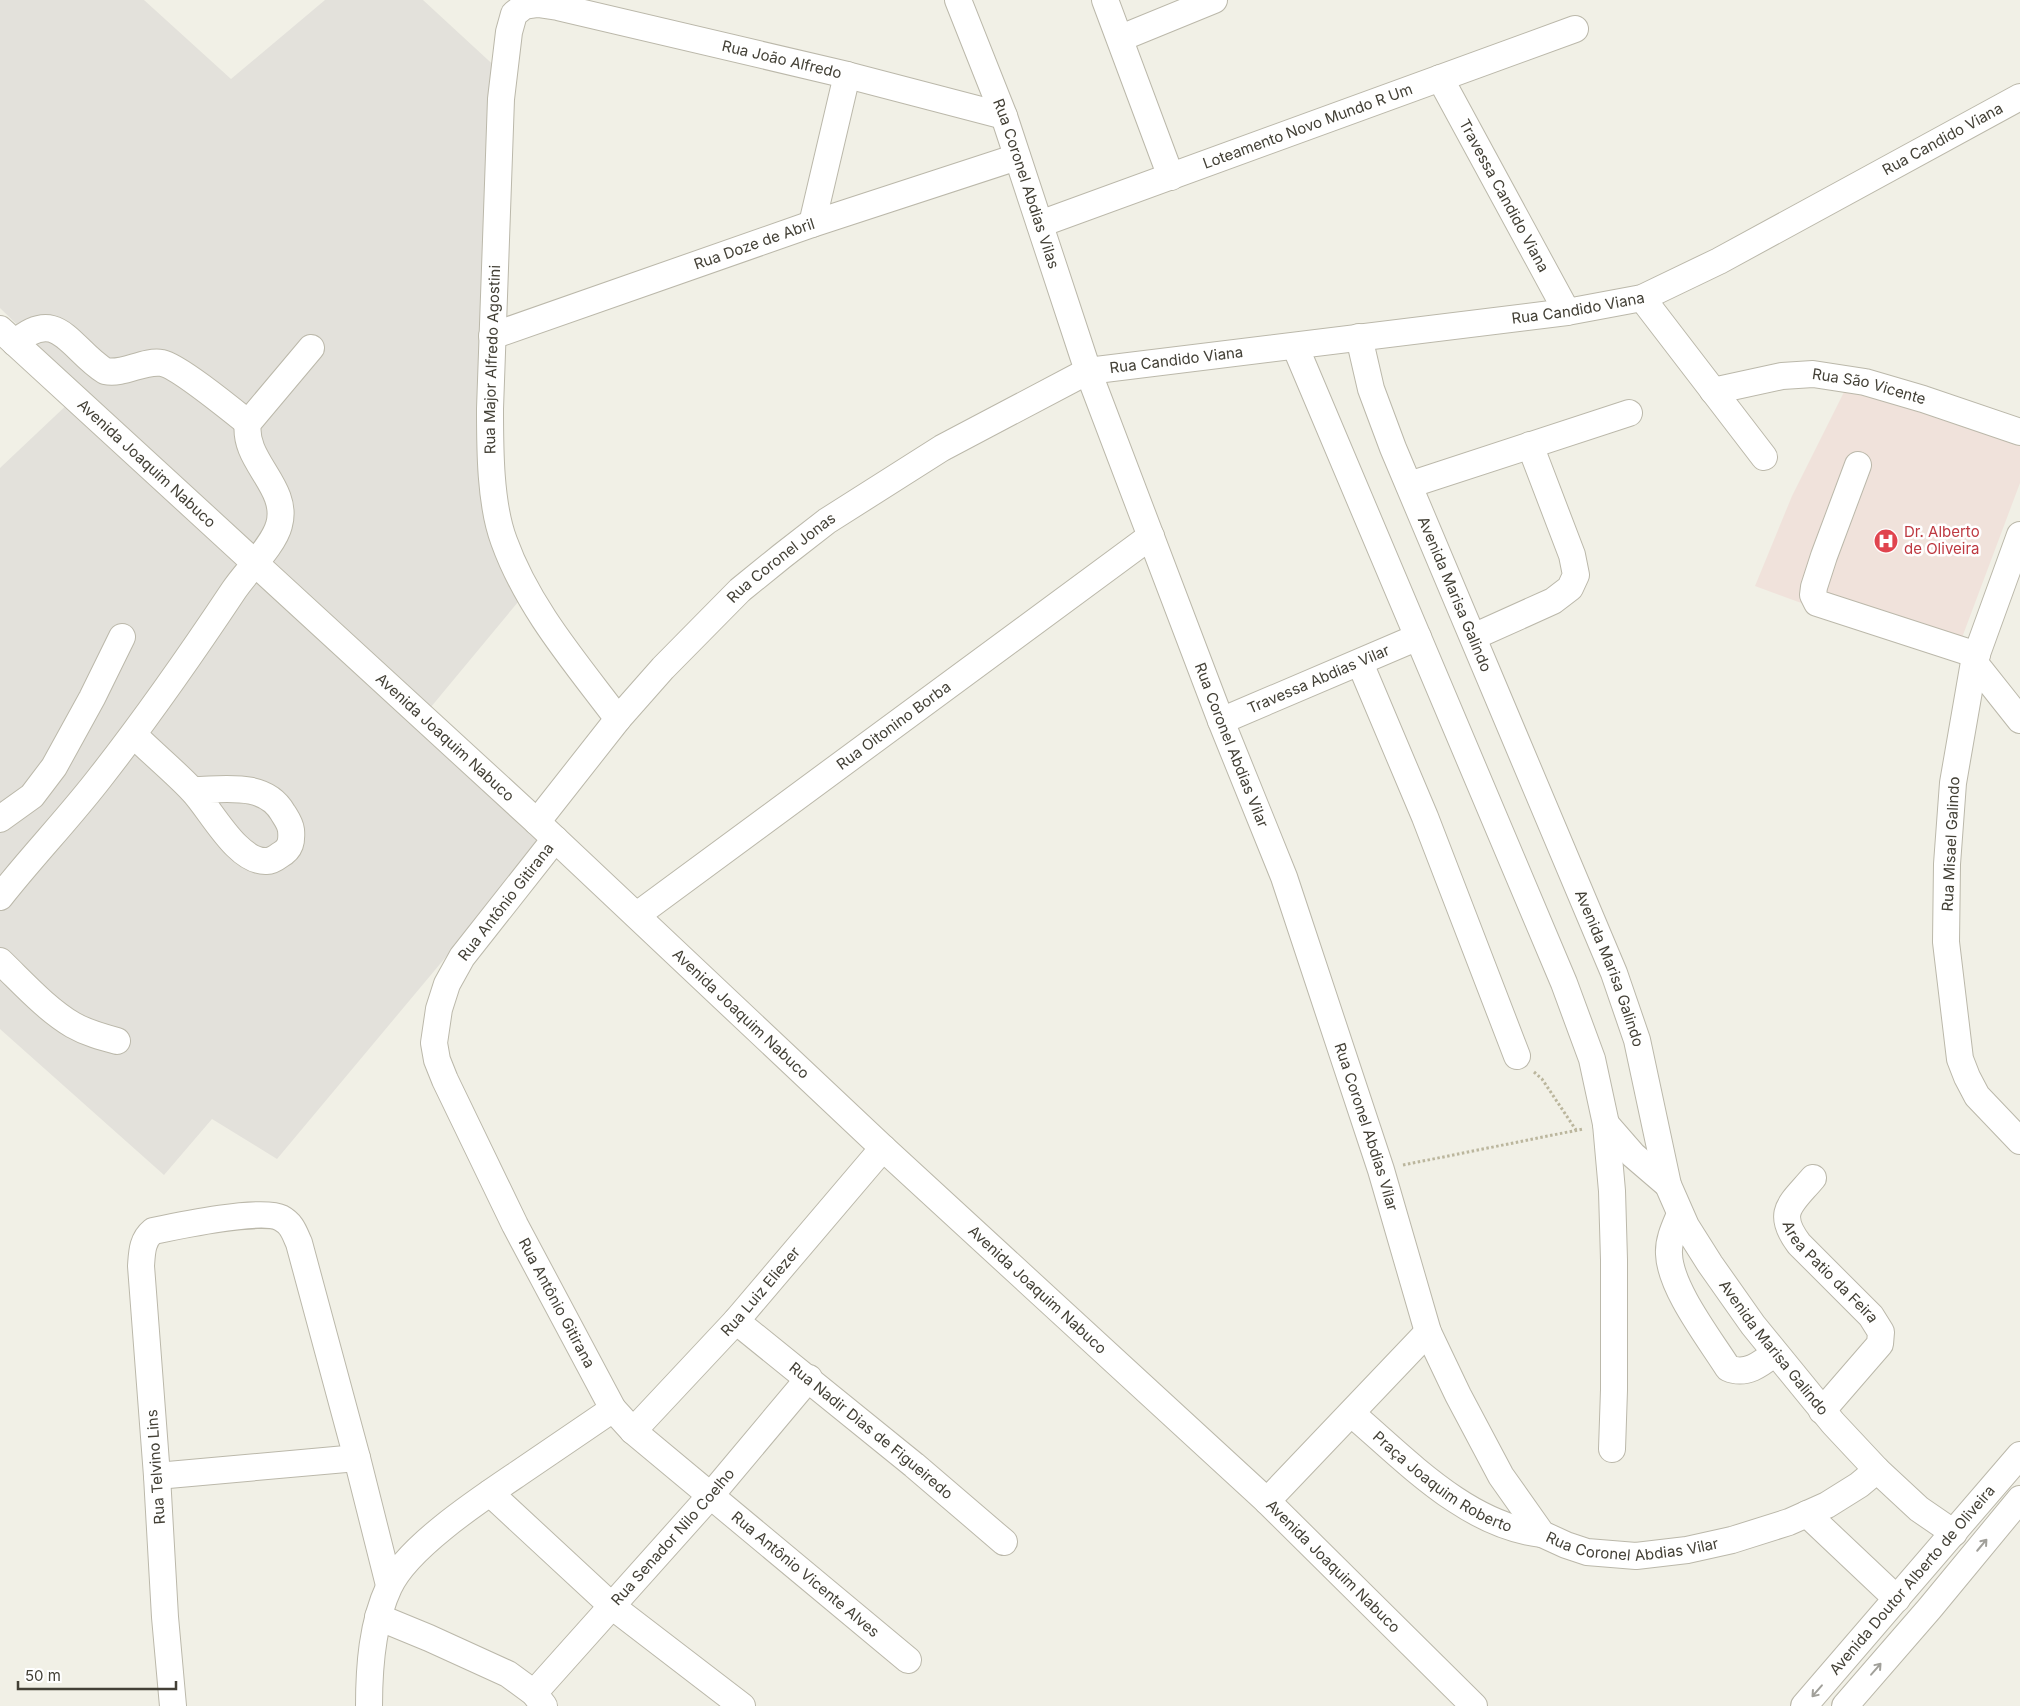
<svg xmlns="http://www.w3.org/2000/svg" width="2020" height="1706" font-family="Inter,sans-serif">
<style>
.industrial{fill:#e3e1db}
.medical{fill:#f0e2db}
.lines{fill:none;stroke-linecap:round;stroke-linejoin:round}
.minor-casing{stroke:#bbb8aa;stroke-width:28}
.path{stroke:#bbb69d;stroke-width:3;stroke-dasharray:2.5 2.5;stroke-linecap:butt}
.minor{stroke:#fff;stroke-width:26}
.oneway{stroke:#a1a09a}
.labels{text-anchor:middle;stroke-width:5;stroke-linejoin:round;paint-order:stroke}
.street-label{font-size:15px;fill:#434036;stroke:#fff}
.health-label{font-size:15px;fill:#be3a42;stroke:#fff;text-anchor:start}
</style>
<rect width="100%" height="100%" fill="#f1f0e6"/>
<!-- industrial -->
<polygon class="industrial" points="0,0 144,0 231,79 325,0 423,0 513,83 490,536 528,590 421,719 547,836 277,1159 212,1119 164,1175 0,1029 0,468 72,400 404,703 0,308"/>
<!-- medical -->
<polygon class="medical" points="1847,386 2020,440 2020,483 1957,651 1804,604 1755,586 1792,496"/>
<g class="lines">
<defs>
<g id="minor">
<path id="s1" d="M958,0L1004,116L1088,371L1221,721L1284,877L1381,1170L1428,1332L1458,1395L1501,1476L1542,1534L1566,1545L1587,1552L1636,1556L1687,1550L1732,1540L1789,1522L1827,1505L1859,1485L1877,1470"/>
<polyline points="1105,0 1171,177"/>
<polyline points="1121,38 1214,0"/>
<path id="s2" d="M1440,78L1567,312"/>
<polyline points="812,224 847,75"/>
<path id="s3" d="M1040,224L1575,29"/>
<polyline points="1642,298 1764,457"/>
<path id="s4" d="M0,329L537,822L883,1148L1267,1501L1474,1706"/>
<path id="s5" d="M492,336L812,224L1017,157"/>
<path id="s6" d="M1359,337L1371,389L1393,448L1614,973L1637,1040L1668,1185L1686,1226L1710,1264L1753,1325L1833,1423L1877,1470L1919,1509L1954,1533"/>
<path d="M15,343C58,305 70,349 105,371C124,375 143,360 162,363C178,366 233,411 248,423"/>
<polyline points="1295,346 1564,983 1592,1059 1606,1124 1612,1191 1614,1260 1614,1390 1612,1449"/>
<path id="s7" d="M1713,391L1782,376L1813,374L1865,382L1923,399L2020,432"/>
<polyline points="1858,465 1824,556 1814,587 1813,595 1817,603 1977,655"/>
<polyline points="1409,485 1629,413"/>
<polyline points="2020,535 1974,662 1953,783 1947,864 1946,942 1960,1059 1967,1077 1977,1096 2020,1141"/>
<polyline points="1473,637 1553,601 1570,588 1576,575 1572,555 1530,445"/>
<polyline points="1974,662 2020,720"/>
<polyline points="1360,663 1425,817 1517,1056"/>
<path id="s8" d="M618,719C576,663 528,608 504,541C490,504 490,448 490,409L501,99L509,32L514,14L524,6L538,4L558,7L847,75L1004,116"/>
<path id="s9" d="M1221,721L1418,637"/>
<path d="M134,735C153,754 174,771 192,790C210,808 237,863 267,861C271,861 276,858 280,855C291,849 292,841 291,830C290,823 286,818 283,813C265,781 223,790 193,790"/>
<polyline points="0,819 32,796 54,767 92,698 122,637"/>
<path id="s10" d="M537,822L618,719L663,668L740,590L782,556L827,521L942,448L1088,371L1567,312L1642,298L1719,261L2020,97"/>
<path id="s11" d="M555,839L462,957L447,984L439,1009L434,1043L437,1060L445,1080L515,1225L613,1409L633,1431L908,1660"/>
<path d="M0,897C33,855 70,817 102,775C149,715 192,653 234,590C246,572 274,545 279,525C290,487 242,461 248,423L311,348"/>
<path id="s12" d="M637,915L1151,536"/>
<path d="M0,961C23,983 46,1009 73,1025C87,1033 102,1037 117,1041"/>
<polyline points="1606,1124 1633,1155 1668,1185"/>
<path id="s13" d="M1813,1178C1791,1204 1775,1212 1799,1244L1871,1316L1881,1332L1880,1344L1822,1411"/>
<path d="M1680,1214C1675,1226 1668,1240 1669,1254C1670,1288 1709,1338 1728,1368C1746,1376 1761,1364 1775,1353"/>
<path id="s14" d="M736,1321L914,1465L1004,1542"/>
<path id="s15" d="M1352,1414C1406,1460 1467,1526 1542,1534"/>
<path id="s16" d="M633,1431L736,1321L883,1148"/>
<polyline points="157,1476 357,1458"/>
<polyline points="490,1493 613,1607 742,1706"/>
<polyline points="1267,1501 1428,1332"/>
<polyline points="1807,1514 1897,1599"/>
<polyline points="378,1617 429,1638 508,1674 534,1693 544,1706"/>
<path id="s17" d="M534,1693L711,1495L809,1378"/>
<path d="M173,1706L165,1617L157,1476L141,1266C142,1252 142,1240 153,1231C177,1226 262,1208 281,1218C292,1224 294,1232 299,1243L357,1458L389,1585"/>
<path d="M369,1706C369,1667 372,1623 389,1587C407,1547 482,1498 519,1473C550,1452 582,1430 613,1409"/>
<path id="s18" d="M1804,1706L2020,1455"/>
<polyline points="1845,1706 1930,1608 2020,1499"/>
</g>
</defs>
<!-- minor casing -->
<use href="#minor" class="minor-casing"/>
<!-- path -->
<g class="path">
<polyline points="1534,1072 1542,1079 1576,1130"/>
<polyline points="1403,1165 1583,1129"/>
</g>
<!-- minor -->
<use href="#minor" class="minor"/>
</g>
<!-- one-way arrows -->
<defs><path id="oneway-shaft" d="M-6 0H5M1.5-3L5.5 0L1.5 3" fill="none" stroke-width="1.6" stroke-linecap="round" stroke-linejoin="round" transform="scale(1.25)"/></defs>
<g class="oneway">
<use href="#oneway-shaft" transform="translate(1982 1545) rotate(-50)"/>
<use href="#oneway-shaft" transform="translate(1876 1669) rotate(-49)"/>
<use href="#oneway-shaft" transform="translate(1817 1691) rotate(131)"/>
</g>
<!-- icons -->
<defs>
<symbol id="hospital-disc" viewBox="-11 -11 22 22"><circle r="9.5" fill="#e0444e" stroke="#fff"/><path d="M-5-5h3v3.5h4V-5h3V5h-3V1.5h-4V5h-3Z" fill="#fff"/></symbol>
</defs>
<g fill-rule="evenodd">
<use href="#hospital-disc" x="1872" y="527" width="28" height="28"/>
</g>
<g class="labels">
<!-- street labels -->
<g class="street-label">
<text dy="5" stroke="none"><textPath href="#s8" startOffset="1019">Rua João Alfredo</textPath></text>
<text dy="5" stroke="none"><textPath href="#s3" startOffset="285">Loteamento Novo Mundo R Um</textPath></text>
<text dy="5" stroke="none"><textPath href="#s10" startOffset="1620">Rua Candido Viana</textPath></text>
<text dy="5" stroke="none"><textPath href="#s1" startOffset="196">Rua Coronel Abdias Vilas</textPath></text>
<text dy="5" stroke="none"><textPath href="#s2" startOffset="134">Travessa Candido Viana</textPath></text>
<text dy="5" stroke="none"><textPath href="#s5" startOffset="278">Rua Doze de Abril</textPath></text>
<text dy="5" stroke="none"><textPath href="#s10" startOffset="1215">Rua Candido Viana</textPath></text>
<text dy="5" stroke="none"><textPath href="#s8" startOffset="395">Rua Major Alfredo Agostini</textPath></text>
<text dy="5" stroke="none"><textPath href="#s10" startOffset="810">Rua Candido Viana</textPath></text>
<text dy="5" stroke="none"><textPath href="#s7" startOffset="159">Rua São Vicente</textPath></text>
<text dy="5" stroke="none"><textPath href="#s4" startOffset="199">Avenida Joaquim Nabuco</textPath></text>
<text dy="5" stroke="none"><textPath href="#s10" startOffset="361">Rua Coronel Jonas</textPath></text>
<text dy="5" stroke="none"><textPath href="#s6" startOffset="275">Avenida Marisa Galindo</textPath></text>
<text dy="5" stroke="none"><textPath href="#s9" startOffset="106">Travessa Abdias Vilar</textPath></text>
<text dy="5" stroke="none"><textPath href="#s12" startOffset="319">Rua Oitonino Borba</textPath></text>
<text dy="5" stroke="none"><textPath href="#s4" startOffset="604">Avenida Joaquim Nabuco</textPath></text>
<text dy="5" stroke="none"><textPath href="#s1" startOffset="794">Rua Coronel Abdias Vilar</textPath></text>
<text transform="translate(1951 844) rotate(-87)" y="5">Rua Misael Galindo</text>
<text transform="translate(506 902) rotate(-52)" y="5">Rua Antônio Gitirana</text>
<text dy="5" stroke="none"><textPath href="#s6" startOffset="680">Avenida Marisa Galindo</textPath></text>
<text dy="5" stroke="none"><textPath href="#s4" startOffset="1009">Avenida Joaquim Nabuco</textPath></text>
<text dy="5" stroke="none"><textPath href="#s1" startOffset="1199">Rua Coronel Abdias Vilar</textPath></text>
<text dy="5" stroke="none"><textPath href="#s13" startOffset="119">Area Patio da Feira</textPath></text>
<text dy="5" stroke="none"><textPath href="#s4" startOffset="1414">Avenida Joaquim Nabuco</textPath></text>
<text dy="5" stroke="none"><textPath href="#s16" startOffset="189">Rua Luiz Eliezer</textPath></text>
<text dy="5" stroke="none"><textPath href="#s11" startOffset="530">Rua Antônio Gitirana</textPath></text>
<text dy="5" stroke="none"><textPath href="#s6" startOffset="1100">Avenida Marisa Galindo</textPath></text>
<text dy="5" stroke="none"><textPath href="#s14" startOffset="174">Rua Nadir Dias de Figueiredo</textPath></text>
<text transform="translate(156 1467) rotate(-94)" y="5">Rua Telvino Lins</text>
<text dy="5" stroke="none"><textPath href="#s15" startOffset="114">Praça Joaquim Roberto</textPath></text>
<text dy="5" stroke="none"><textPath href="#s17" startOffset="209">Rua Senador Nilo Coelho</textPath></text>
<text dy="5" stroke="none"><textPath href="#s1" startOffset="1739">Rua Coronel Abdias Vilar</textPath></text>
<text dy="5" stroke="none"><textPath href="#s4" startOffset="1819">Avenida Joaquim Nabuco</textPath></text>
<text dy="5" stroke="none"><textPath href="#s11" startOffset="904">Rua Antônio Vicente Alves</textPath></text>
<text dy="5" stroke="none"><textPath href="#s18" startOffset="166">Avenida Doutor Alberto de Oliveira</textPath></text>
</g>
<!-- health labels -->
<g class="health-label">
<text x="1904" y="537">Dr. Alberto<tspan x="1904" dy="17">de Oliveira</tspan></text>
</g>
</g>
<!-- scale -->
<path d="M18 1681v8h158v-8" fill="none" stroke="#434036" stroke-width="2.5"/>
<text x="25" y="1681" font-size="15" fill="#434036" stroke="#ffffff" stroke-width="4" paint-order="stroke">50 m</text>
</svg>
